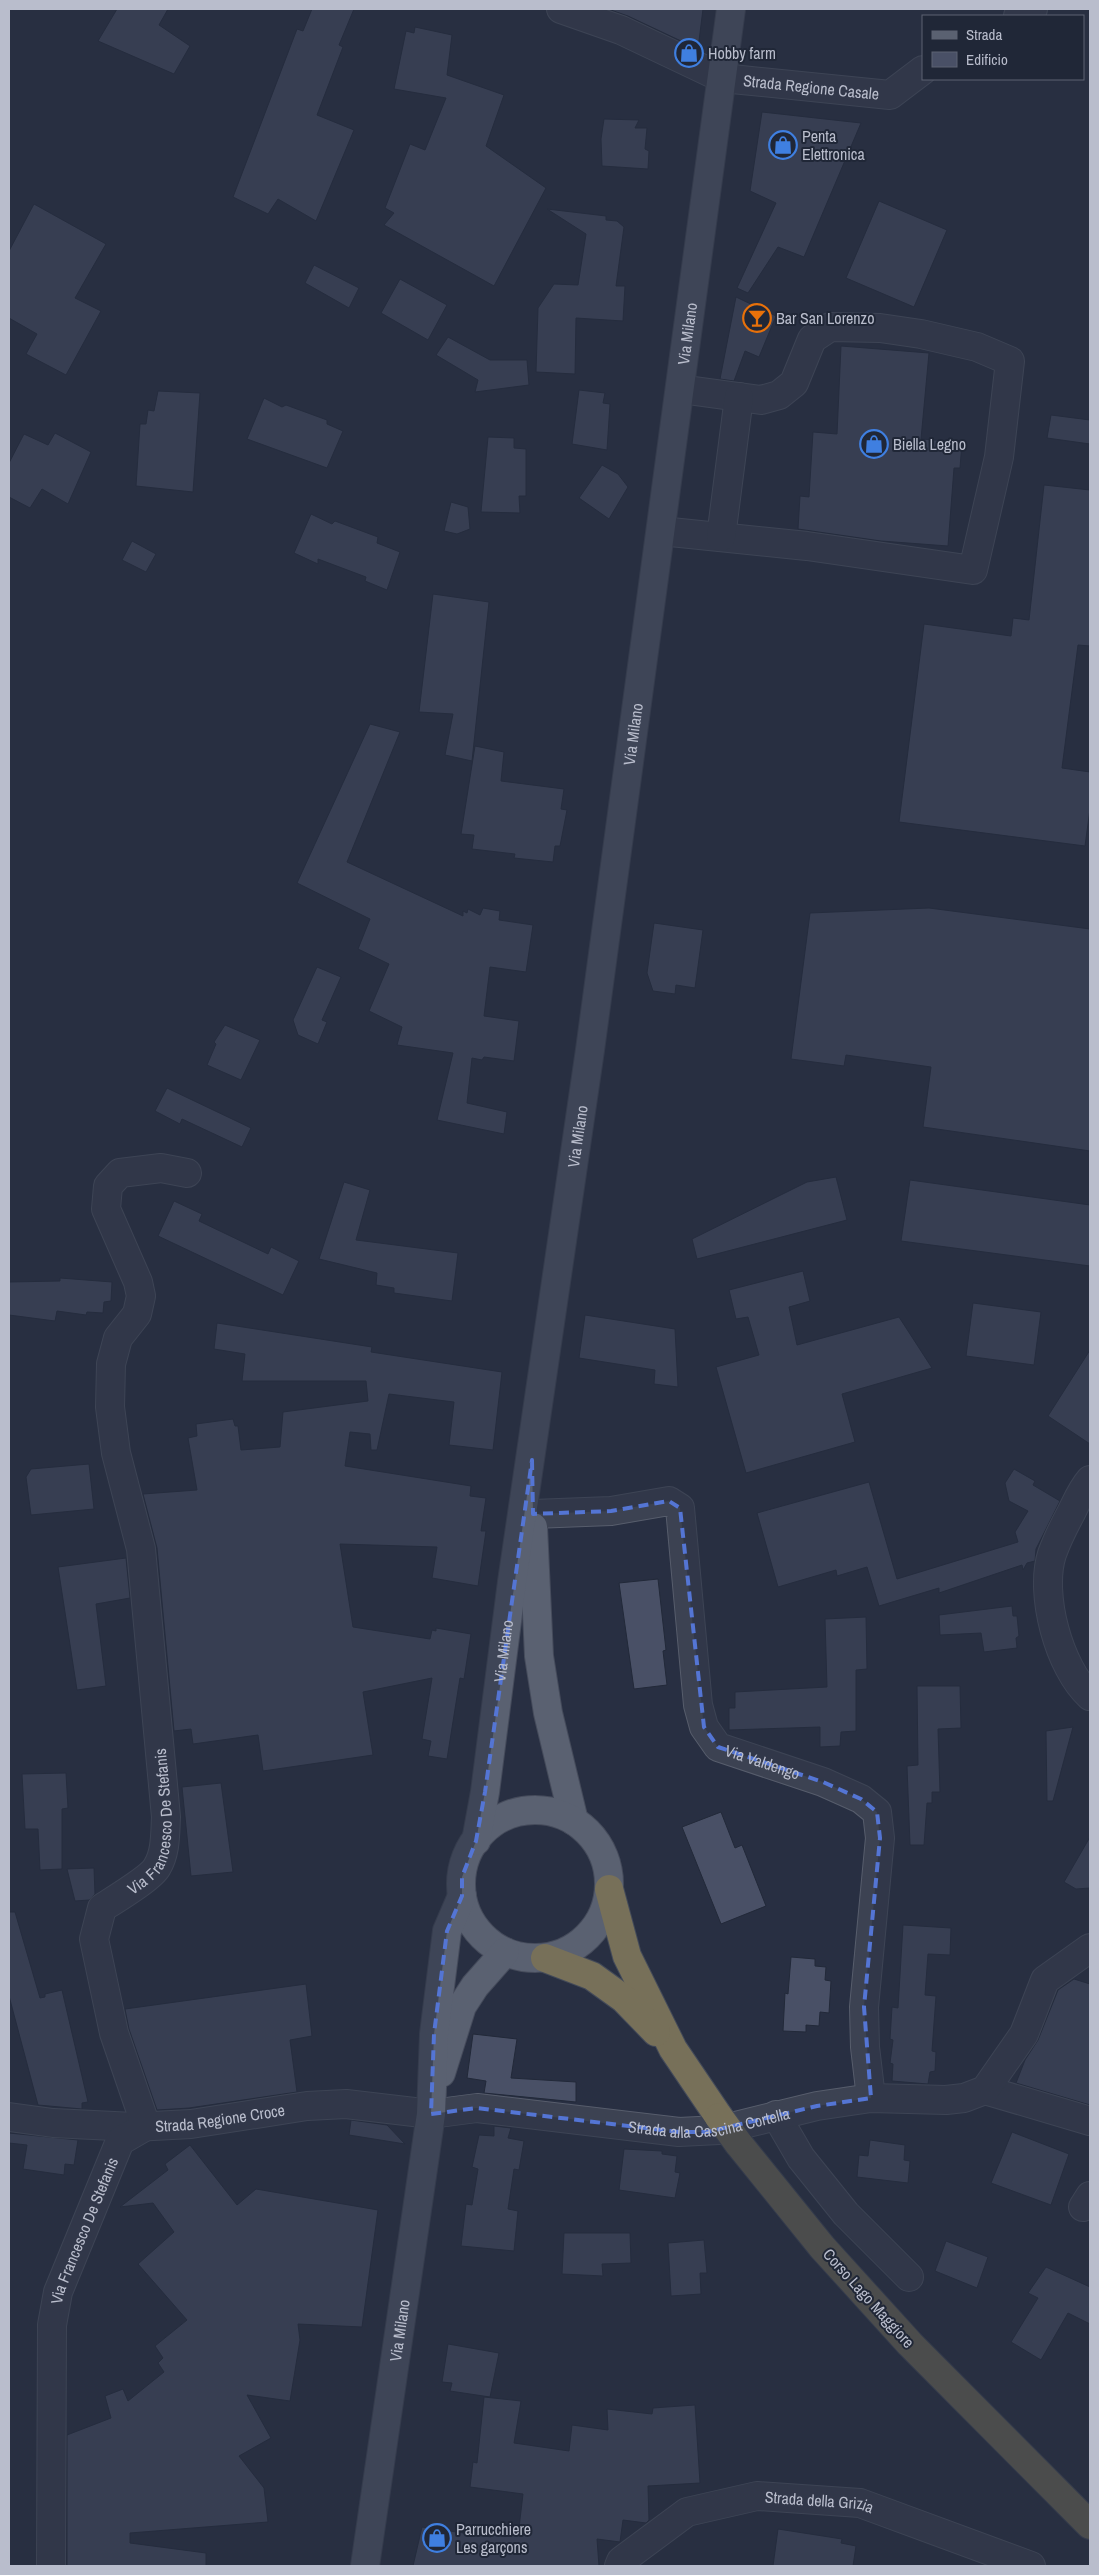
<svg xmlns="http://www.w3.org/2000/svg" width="1099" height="2575" font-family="'Archivo Narrow',sans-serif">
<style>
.building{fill:#495066;stroke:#222939}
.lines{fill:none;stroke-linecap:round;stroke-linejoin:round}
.minor-casing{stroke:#575d6c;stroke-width:30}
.major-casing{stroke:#454b5b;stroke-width:30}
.highway-casing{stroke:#434a59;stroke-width:30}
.minor{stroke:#3c4252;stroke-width:28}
.major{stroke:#5a6171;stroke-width:28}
.highway{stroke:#777059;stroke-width:28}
.highway-bridge-casing{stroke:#434a59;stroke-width:30;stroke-linecap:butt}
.highway-bridge{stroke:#777059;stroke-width:28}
.marked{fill:none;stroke:#5475d4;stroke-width:4;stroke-dasharray:10 6;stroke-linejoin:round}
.labels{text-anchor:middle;stroke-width:4;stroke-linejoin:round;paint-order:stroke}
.poi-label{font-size:16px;fill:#b9bdcc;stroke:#202737;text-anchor:start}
.street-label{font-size:16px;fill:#b9bdcc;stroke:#202737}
</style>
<rect width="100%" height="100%" fill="#282f42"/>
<!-- building -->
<g class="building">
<polygon points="117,9 168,9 159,25 190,46 174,74 98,41"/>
<polygon points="312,9 354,9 339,45 343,47 317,115 354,130 316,221 278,199 268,214 233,197 297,29 303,31"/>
<polygon points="608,9 703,9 698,49 628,16"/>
<polygon points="415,27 452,35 447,75 504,95 486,146 546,188 494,286 384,225 394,213 385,208 410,144 425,150 446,98 394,89 406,31 414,33"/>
<polygon points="762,112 861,123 804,257 778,247 748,293 737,288 776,203 750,191"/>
<polygon points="604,119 639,120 635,128 647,128 645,149 649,151 648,169 602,166 601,139"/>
<polygon points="879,201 947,230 914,307 846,278"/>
<polygon points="34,204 106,244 75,298 101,311 66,375 26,354 37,334 9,318 9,251"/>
<polygon points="547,209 606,216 606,220 617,221 624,227 616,286 625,286 623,321 576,318 575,374 536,372 538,308 554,284 578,285 586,234"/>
<polygon points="314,265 359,288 349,308 305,283"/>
<polygon points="400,279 447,305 428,340 381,313"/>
<polygon points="736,297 776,316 759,357 745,351 734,381 720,379"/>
<polygon points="448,337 490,360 527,360 529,385 475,392 478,380 436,355"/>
<polygon points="841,346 929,353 921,439 962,442 960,468 954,468 948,546 881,541 798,529 800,496 809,497 813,432 837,434"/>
<polygon points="579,390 605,393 603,403 610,404 607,450 572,444"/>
<polygon points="158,391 200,393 193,492 136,486 140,424 146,424 148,410 154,411"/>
<polygon points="264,398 282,407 286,405 327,420 327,424 343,431 327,468 247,439"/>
<polygon points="1051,415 1090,420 1090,444 1047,438"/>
<polygon points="55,433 91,452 68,504 42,489 30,508 9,497 9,463 24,434 48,445"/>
<polygon points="488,437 514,438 514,448 526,449 526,496 519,496 520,513 481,512"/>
<polygon points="602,465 618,474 628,487 609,519 579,498"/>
<polygon points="1044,485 1090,490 1090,646 1078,645 1062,768 1090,772 1090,809 1085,846 899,822 924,624 1011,636 1013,618 1029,620"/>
<polygon points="451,502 468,507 470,529 457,534 444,531"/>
<polygon points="311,514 332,524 335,521 378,537 377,543 400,552 387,590 365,581 366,577 318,559 318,564 294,553"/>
<polygon points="132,541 156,554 146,572 122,560"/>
<polygon points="433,594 489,602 472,761 445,755 453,714 419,712"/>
<polygon points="370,724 400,732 347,862 463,916 463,911 467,913 468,909 480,915 483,908 500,911 499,920 533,925 526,972 490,967 484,1016 519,1021 514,1061 484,1057 482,1060 472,1058 467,1103 507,1112 504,1134 437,1120 453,1053 397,1045 402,1027 369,1011 389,964 358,949 370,919 297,883"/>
<polygon points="475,746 504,752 501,781 564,789 561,809 567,810 560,846 555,846 553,862 514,858 515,854 472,849 474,835 461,834"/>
<polygon points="929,908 1090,929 1090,1151 923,1127 931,1067 846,1055 844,1066 791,1059 810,913"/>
<polygon points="654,923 703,930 695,988 676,985 675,994 653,991 647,973"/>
<polygon points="317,967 341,977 322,1020 327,1022 318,1044 298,1035 293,1020"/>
<polygon points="225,1025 260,1040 241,1080 207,1065 216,1044 214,1042"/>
<polygon points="167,1088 251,1128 242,1147 182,1119 180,1124 155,1111"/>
<polygon points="836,1177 847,1220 697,1259 692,1239 807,1182"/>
<polygon points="910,1180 1090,1205 1090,1266 901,1241"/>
<polygon points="344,1182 370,1190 356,1240 458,1253 452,1301 394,1293 394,1288 376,1285 377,1273 319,1259"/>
<polygon points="174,1201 202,1214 199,1221 268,1254 271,1247 299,1261 283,1295 158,1236"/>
<polygon points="803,1271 810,1301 789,1307 797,1345 899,1317 932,1368 842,1394 855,1442 746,1473 716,1367 759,1355 748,1317 736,1319 729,1290"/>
<polygon points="60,1278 112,1282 111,1301 104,1302 103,1313 87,1312 86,1315 57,1311 55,1321 9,1315 9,1282 60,1281"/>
<polygon points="973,1303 1041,1312 1034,1365 966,1356"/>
<polygon points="585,1315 675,1329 678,1387 654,1384 655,1370 579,1358"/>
<polygon points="217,1323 372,1347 371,1352 502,1372 493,1450 449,1445 454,1402 389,1394 377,1450 371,1450 370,1434 350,1432 345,1466 471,1486 470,1496 486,1498 481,1531 486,1531 478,1586 432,1578 437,1547 340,1544 353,1627 430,1639 432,1630 436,1631 436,1628 471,1634 464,1679 460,1678 447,1759 428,1756 431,1741 422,1739 432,1678 363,1692 373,1755 263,1771 258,1735 193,1744 191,1729 174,1731 157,1548 143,1494 197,1490 188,1438 197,1436 196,1424 233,1419 235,1426 238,1426 241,1450 280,1447 283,1412 368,1401 366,1381 242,1381 245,1354 214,1349"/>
<polygon points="1090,1350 1090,1444 1048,1416"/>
<polygon points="89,1464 94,1509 31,1515 26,1477 31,1469"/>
<polygon points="1014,1469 1035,1481 1033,1485 1060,1501 1036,1549 1035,1561 1027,1563 1023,1570 1022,1565 939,1593 939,1588 879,1606 867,1567 837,1576 836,1570 778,1587 757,1513 869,1482 897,1579 1018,1542 1015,1532 1028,1511 1009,1501 1005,1483"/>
<polygon points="126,1558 130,1598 96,1604 106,1686 77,1690 58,1567"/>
<polygon points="658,1579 666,1650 663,1651 667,1685 634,1689 619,1583"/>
<polygon points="1012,1606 1013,1616 1017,1616 1019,1636 1016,1638 1017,1648 984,1652 981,1633 940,1635 939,1615"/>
<polygon points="866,1617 867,1669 856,1670 856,1731 841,1732 840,1746 820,1747 820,1727 729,1730 729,1708 735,1708 735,1692 827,1687 825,1619"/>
<polygon points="917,1686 960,1686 961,1728 938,1729 940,1792 932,1792 932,1803 927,1803 924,1845 910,1845 907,1766 918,1765"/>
<polygon points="1073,1727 1053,1801 1047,1801 1046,1731"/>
<polygon points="66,1773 68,1808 62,1809 62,1869 40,1870 38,1829 25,1829 22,1774"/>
<polygon points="221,1783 233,1872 191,1876 182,1787"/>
<polygon points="721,1812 735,1848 742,1845 766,1906 721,1924 682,1827"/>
<polygon points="1090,1837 1090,1888 1076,1889 1064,1882"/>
<polygon points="94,1868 95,1894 89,1900 75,1901 67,1869"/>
<polygon points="9,1912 15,1912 40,1998 45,1997 45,1994 62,1990 88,2102 82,2103 82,2109 38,2105 9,1996"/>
<polygon points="903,1925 951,1928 950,1955 928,1954 925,1995 936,1996 932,2051 936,2052 935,2071 930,2072 928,2084 892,2081 893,2064 890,2063 893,2040 890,2039 892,2007 898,2008"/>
<polygon points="791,1957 815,1959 815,1966 826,1967 825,1980 831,1981 829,2013 820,2012 819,2026 806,2025 806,2032 783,2031 785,1993 788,1994"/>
<polygon points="1074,1979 1090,1984 1090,2105 1016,2083 1025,2060 1038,2040 1058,1990"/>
<polygon points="306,1984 312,2036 290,2040 297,2092 189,2108 157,2110 129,2029 125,2009"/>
<polygon points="473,2034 517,2039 511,2078 576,2082 576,2102 484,2093 486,2081 467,2078"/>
<polygon points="351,2120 387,2125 405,2144 349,2135"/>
<polygon points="494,2126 511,2128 508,2138 524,2141 519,2170 514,2169 508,2209 518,2211 514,2251 461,2246 466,2204 472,2205 478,2169 472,2167 479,2135 494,2136"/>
<polygon points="1012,2132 1069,2154 1051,2205 991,2183"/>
<polygon points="9,2133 78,2140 74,2165 65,2164 64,2175 23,2169 27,2145 9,2143"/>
<polygon points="870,2140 905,2145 904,2160 910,2161 908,2183 857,2177 859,2155 868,2156"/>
<polygon points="190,2145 237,2205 256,2189 378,2210 362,2327 298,2324 300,2340 290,2401 247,2395 271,2438 239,2456 264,2488 268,2522 130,2533 130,2543 206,2553 206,2566 67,2566 67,2435 111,2418 105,2396 123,2389 128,2401 164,2372 158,2363 163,2358 155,2346 187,2320 138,2264 174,2232 153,2203 120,2207 168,2170 165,2164"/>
<polygon points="624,2149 662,2151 662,2154 677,2156 675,2172 680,2173 675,2198 619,2190"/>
<polygon points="564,2233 630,2233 631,2263 602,2264 603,2276 562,2274"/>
<polygon points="704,2240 707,2273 700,2273 701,2294 671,2296 668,2243"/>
<polygon points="946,2241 988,2257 977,2288 935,2271"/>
<polygon points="1046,2267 1090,2287 1090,2324 1068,2313 1041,2360 1011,2342 1038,2298 1028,2293"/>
<polygon points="448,2344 499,2353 490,2397 450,2391 452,2383 442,2382"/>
<polygon points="484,2397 521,2401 514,2443 569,2451 572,2425 608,2430 607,2409 652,2414 653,2408 695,2405 700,2483 648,2486 649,2520 646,2523 623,2520 620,2542 597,2539 599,2566 413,2566 422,2527 491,2537 491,2533 518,2536 523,2494 470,2487 473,2462 477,2463"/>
<polygon points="778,2529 842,2539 841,2543 856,2546 853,2566 773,2566"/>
</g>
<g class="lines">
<defs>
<g id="minor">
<path id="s1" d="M561,9L621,30L722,78L890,95L923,70"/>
<polyline points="1018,16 1033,9"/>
<polyline points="661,531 807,546 973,570 999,457 1010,361 977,347 921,334 880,328 830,327 812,339 794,383 779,395 761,400 680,389"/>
<polyline points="721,537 739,397"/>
<path d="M1090,1480C1082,1489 1077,1501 1071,1513C1064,1526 1057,1540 1052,1554C1039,1594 1059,1668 1090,1696"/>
<path id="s2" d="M533,1514L611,1511L669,1501L680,1508L698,1705L704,1727L718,1747L823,1782L861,1799L877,1812L880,1838L864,2007L865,2047L871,2098"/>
<polyline points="985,2090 1090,2121"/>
<polyline points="776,2115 801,2158 846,2214 909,2277"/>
<path id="s3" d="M9,2117L53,2123L134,2127L191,2124L307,2106L346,2104L431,2114L477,2108L679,2132L719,2130L817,2106L871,2098L946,2100L964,2098L985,2090L1024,2034L1045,1980L1090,1948"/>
<polyline points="1083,2207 1090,2196"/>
<path id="s4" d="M51,2566L52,2325L58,2292L120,2141L146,2126L114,2033L94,1939L102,1908C114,1900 151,1878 157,1867C166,1852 165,1834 166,1817L141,1549L116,1453L110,1407L111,1364L118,1338L137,1314L141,1296L138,1282L106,1209L108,1186L120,1173L161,1168L187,1173"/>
<path id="s5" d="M619,2566L621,2561L687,2512L757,2496L860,2503L1031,2566"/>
</g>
<g id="major">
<polyline points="533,1527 539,1656 548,1713 574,1821"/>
<circle cx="535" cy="1884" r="74"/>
<path id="s6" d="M476,1841L485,1792L512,1582L590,1050L731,9"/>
<polyline points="441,2073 462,2006 475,1986 505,1952"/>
<path id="s7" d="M365,2566L431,2114L434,2034L447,1931L462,1896"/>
</g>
<g id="highway">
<polyline points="609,1889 627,1956 673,2049 719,2117"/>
<polyline points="545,1958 592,1976 624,1999 656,2032"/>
<polyline points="738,2143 822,2247 910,2344 1090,2525"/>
</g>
</defs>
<!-- minor casing -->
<use href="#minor" class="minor-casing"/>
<!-- major casing -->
<use href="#major" class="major-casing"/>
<!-- highway casing -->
<use href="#highway" class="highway-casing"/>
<!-- minor -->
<use href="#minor" class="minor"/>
<!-- major -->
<use href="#major" class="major"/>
<!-- highway -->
<use href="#highway" class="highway"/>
<defs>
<polyline id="highway-bridge" points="719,2117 738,2143"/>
</defs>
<!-- highway-bridge casing -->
<use href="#highway-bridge" class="highway-bridge-casing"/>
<!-- highway-bridge -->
<use href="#highway-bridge" class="highway-bridge"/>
</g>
<!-- marked area -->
<path d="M0 0H1099V2575H0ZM532,1460L533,1514L611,1511L669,1501L680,1508L704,1727L718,1747L823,1782L861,1799L877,1812L880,1838L864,2007L871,2098L817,2106L707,2132H679L477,2108L431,2114L434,2034L447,1931L462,1896V1877L476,1841L485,1792Z" fill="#282f42" fill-opacity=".55" fill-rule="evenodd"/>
<path class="marked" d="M532,1460L533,1514L611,1511L669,1501L680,1508L704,1727L718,1747L823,1782L861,1799L877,1812L880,1838L864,2007L871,2098L817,2106L707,2132H679L477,2108L431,2114L434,2034L447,1931L462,1896V1877L476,1841L485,1792Z"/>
<!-- icons -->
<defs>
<symbol id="shop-ring" viewBox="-11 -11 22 22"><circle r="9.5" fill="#202737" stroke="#3f7fe0" stroke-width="1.5"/><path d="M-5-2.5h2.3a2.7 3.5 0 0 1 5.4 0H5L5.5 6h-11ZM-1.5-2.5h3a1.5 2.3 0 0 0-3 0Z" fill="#3f7fe0"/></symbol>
<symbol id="bar-ring" viewBox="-11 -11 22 22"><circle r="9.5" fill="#202737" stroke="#e8710a" stroke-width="1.5"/><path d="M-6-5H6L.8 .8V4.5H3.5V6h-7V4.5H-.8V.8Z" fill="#e8710a"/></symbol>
</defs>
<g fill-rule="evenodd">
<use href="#shop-ring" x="673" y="37" width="32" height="32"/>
<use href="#shop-ring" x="767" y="129" width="32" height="32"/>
<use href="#bar-ring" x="741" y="302" width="32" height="32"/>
<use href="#shop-ring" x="858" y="428" width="32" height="32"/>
<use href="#shop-ring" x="421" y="2522" width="32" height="32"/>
</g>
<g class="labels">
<!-- poi labels -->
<g class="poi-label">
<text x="708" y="59">Hobby farm</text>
<text x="802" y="142">Penta<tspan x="802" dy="18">Elettronica</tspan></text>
<text x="776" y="324">Bar San Lorenzo</text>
<text x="893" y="450">Biella Legno</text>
<text x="456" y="2535">Parrucchiere<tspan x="456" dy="18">Les garçons</tspan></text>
</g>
<!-- street labels -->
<g class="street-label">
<text dy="6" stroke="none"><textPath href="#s1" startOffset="265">Strada Regione Casale</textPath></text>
<text dy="6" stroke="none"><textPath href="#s6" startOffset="1522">Via Milano</textPath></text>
<text dy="6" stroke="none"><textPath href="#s6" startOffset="1118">Via Milano</textPath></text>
<text dy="6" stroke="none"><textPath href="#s6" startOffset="712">Via Milano</textPath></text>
<text dy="6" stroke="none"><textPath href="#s6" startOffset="192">Via Milano</textPath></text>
<text dy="6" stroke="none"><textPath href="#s2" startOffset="442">Via Valdengo</textPath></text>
<text dy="6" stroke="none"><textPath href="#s4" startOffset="805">Via Francesco De Stefanis</textPath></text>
<text dy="6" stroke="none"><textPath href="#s3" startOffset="212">Strada Regione Croce</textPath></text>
<text dy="6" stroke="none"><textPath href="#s3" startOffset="705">Strada alla Cascina Cortella</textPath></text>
<text dy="6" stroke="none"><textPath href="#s4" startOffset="341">Via Francesco De Stefanis</textPath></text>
<text transform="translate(869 2298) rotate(48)" y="6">Corso Lago Maggiore</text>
<text dy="6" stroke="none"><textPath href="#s7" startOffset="238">Via Milano</textPath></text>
<text dy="6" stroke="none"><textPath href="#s5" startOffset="222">Strada della Grizia</textPath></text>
</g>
</g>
<!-- border -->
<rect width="1099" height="2575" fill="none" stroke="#b9bdcc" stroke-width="20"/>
<!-- legend -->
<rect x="922" y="15" width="162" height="65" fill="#202737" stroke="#5d6373"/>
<rect x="932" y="31" width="25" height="8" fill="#5a6171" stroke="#5d6373"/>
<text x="966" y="40" font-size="15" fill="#b9bdcc">Strada</text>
<rect x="932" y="52" width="25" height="15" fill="#495066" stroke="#5d6373"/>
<text x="966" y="65" font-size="15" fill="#b9bdcc">Edificio</text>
</svg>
